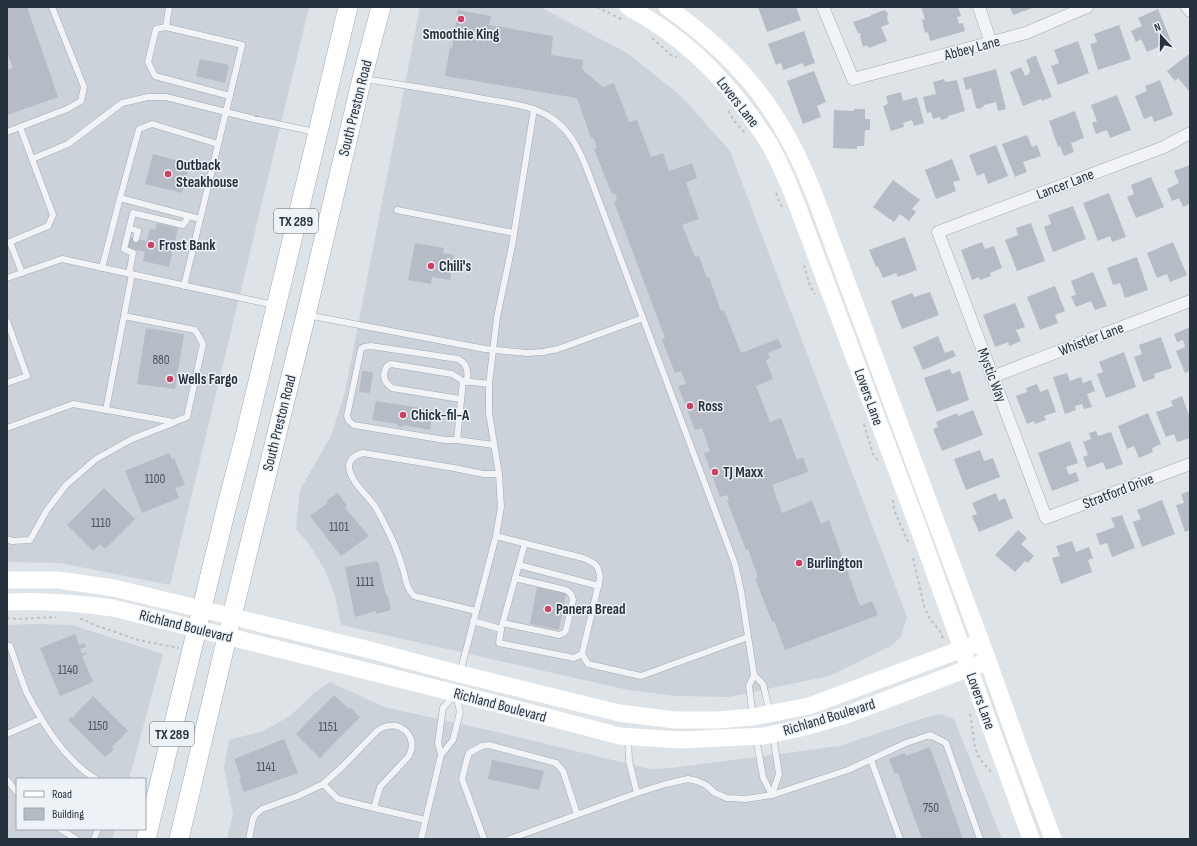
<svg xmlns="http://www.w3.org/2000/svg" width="1197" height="846" font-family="'Sofia Sans Condensed',sans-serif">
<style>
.built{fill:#ccd2da}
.building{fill:#b5bcc5}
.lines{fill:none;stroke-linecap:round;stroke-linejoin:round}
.lane-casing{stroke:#a3aab2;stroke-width:7}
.street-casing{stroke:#a3aab2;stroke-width:13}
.primary-casing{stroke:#9da8b4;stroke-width:20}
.path{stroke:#bcc1c6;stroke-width:2;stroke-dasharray:3 3;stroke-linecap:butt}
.lane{stroke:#f1f3f6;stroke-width:6}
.street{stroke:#f1f3f6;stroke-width:12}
.secondary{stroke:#fff;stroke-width:17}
.primary{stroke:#fff;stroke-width:19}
.poi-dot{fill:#d13f62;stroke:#edf2f6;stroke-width:1.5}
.labels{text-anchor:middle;stroke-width:3;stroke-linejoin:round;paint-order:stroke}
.number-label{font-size:13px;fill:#4a5460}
.shield{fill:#edf2f6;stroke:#626c76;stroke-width:1}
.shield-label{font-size:14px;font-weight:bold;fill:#27323f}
.poi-label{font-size:15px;font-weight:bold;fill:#27323f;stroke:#edf2f6;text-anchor:start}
.street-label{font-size:15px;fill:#27323f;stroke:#edf2f6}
</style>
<rect width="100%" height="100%" fill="#dee3e8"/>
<!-- built -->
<g class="built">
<polygon points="7,7 309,7 170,585 60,563 7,562"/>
<polygon points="420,7 540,7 627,53 680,95 730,151 907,617 901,637 891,646 829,676 729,697 677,696 628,690 341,625 335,596 325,570 309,544 296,529 300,490 331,436 345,392"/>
<polygon points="35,624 72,625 163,654 129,779 17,779 17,829 115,829 112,839 7,839 7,625"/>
<polygon points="330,682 384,707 501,733 650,769 672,768 839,746 930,716 942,714 954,719 1002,839 227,839 233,814 224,768 229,740 263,731 290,716 315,692"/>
</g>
<!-- building -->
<g class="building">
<polygon points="7,7 27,7 58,97 7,115 7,70 13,68 7,52"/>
<polygon points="758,7 796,7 801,20 767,32"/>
<polygon points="921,7 958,7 961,16 957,17 959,24 963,23 965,31 930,41 928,32 925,33 922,20 925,19"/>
<polygon points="1010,7 1035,7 1013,15"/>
<polygon points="1158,9 1171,41 1147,52 1141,39 1136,42 1131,31 1142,26 1138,18"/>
<polygon points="458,10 491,16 489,25 553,36 551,55 583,60 582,69 603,87 614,83 629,122 637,120 651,157 663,153 669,171 692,163 697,178 686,183 699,219 682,225 695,257 699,256 707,278 709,277 721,311 724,310 741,353 778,339 782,347 768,353 770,358 766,360 773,379 756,386 770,422 781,418 797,460 803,457 808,472 772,485 782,513 812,501 821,524 829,520 860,606 872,601 878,615 785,650 774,621 772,622 755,578 758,577 748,549 746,550 727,501 729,500 727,495 720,497 704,453 710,451 702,428 695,430 678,386 686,384 681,371 675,373 662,340 665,338 614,202 617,200 615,193 612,194 594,149 597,148 593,137 591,138 577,98 445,76 450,48 452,48"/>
<polygon points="884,10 887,12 888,14 887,18 889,24 881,27 887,41 869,48 867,45 863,47 860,36 861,36 860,33 858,33 853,22 871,16 871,15"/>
<polygon points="1119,25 1131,59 1098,70 1090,44 1097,42 1094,34"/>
<polygon points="804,31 815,63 804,67 803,63 783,70 781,63 776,65 768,44"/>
<polygon points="1078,41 1089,73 1058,85 1051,66 1059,63 1054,50"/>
<polygon points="1189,54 1190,55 1190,92 1178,78 1175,81 1167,71"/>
<polygon points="1034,56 1036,56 1052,97 1042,101 1041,99 1023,106 1010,72 1021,67 1025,76 1029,74 1030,70 1026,60"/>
<polygon points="200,59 229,65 225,83 196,76"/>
<polygon points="996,69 1006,109 998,111 996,102 984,105 983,107 979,109 976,108 971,88 966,90 963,78"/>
<polygon points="814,71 826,102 817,106 821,117 803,124 787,81"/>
<polygon points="944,79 945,82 957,80 965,111 948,116 948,118 941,120 940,117 933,119 931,112 927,113 923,97 936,94 933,82"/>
<polygon points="1160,80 1173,115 1154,122 1152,116 1144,119 1135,96 1147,91 1145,86"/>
<polygon points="901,92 903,101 917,97 924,123 914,126 912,120 903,123 904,127 891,131 883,106 888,104 886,96"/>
<polygon points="1117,95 1131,130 1110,138 1107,130 1096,134 1092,123 1097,121 1091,105"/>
<polygon points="854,109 865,109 865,119 870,119 870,130 865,130 864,146 857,146 857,149 833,148 834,110 854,111"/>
<polygon points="1075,111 1084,138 1071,143 1074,152 1064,156 1060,146 1058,147 1049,121"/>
<polygon points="1027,135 1032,147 1037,145 1041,156 1023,162 1027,172 1015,177 1002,144"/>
<polygon points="996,145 1008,176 988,184 984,173 977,176 969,155"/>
<polygon points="153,154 190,164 182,193 145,184"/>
<polygon points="952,159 960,180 953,182 956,191 936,199 925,170"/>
<polygon points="1190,165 1190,204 1183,207 1179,198 1172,201 1167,189 1179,183 1174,171"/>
<polygon points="1151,177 1164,207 1136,218 1127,197 1134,194 1131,185"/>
<polygon points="893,180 920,200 912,209 916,212 909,221 900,214 894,222 873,207"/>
<polygon points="1109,193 1126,237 1112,242 1110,236 1098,241 1083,203"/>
<polygon points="1073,206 1086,239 1053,252 1044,227 1051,224 1048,215"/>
<polygon points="157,223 178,228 169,267 143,261 145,252 127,248 129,237 147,241 150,228 155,230"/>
<polygon points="1031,223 1045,261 1017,271 1005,240 1018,235 1016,228"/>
<polygon points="905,237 917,270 898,277 896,273 883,278 878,266 876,267 869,250"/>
<polygon points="982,242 985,249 994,246 1002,268 990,273 991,276 980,280 979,277 972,280 961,250"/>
<polygon points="1173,242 1187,275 1170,282 1167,274 1157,278 1147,253"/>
<polygon points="415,243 444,248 443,253 454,255 450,280 432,277 431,284 408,280"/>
<polygon points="1137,257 1148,290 1125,298 1120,283 1113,285 1107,268"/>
<polygon points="1093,272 1107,306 1095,310 1091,301 1076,307 1071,296 1076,295 1071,281"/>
<polygon points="1055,286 1065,311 1055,315 1058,323 1040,330 1027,297"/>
<polygon points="930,292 939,315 902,329 891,301 912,293 914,297"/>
<polygon points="1015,303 1025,327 1016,330 1021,341 1009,346 1008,342 995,347 983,315"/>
<polygon points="1190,327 1190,371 1185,373 1176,351 1185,347 1183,340 1177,342 1174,334"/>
<polygon points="146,328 184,334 175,389 137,384"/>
<polygon points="938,336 945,353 953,350 956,356 923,370 913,347"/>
<polygon points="1161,337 1172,368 1154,374 1155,378 1143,382 1134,357 1142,354 1139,345"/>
<polygon points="1124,352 1136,387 1106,398 1097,374 1103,372 1099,362"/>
<polygon points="950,369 952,374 960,371 969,400 937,412 924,378"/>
<polygon points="362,371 373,372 370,393 359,392"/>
<polygon points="1067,373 1070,381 1081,377 1083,383 1091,380 1095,391 1087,394 1092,407 1084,409 1082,404 1075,406 1076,410 1065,414 1053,377"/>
<polygon points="1037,384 1040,392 1048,389 1056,412 1044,416 1046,420 1035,424 1034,421 1027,424 1016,396 1027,392 1026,388"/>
<polygon points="1182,396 1190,418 1190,438 1177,442 1174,434 1166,437 1156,412 1173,406 1171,401"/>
<polygon points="376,401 433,410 430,430 403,425 403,427 397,426 398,424 372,420"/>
<polygon points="973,410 983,435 942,451 933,429 938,427 936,422 957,413 958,416"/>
<polygon points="1148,413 1161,444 1152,448 1153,452 1139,458 1134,446 1127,449 1118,426"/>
<polygon points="1096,431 1098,436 1111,432 1123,464 1106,470 1103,462 1087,468 1083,457 1088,455 1083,442 1091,439 1089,433"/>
<polygon points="1070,441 1078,463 1066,467 1069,475 1076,472 1079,481 1052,491 1038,453"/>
<polygon points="980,450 984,461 993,458 1000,477 966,490 954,459"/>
<polygon points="169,453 172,459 174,458 185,485 175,488 179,498 142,513 125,471"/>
<polygon points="104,488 135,519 105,549 100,544 93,551 67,525"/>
<polygon points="1190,491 1190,530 1185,532 1176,505 1184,503 1181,494"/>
<polygon points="338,493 347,506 345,508 369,536 341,556 310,516 328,503 326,501"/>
<polygon points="996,493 999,501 1005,498 1013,518 979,532 972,516 977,514 972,503"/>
<polygon points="1162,500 1175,534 1142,547 1133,522 1141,519 1137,510"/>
<polygon points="1122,515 1135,548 1112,557 1107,543 1100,545 1096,534 1115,527 1111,518"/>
<polygon points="1018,530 1027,538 1021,544 1034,556 1028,563 1025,561 1015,572 995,555"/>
<polygon points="1072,541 1076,552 1089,547 1093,558 1088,560 1092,572 1061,584 1052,558 1060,556 1056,546"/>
<polygon points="378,561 386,595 388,595 391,610 376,614 376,611 355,617 345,567"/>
<polygon points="537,587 566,593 559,630 530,624"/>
<polygon points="75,634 79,645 84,643 86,647 80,649 82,654 86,652 87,654 82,656 93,682 60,696 40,648"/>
<polygon points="334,695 349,709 351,708 360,717 320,758 296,734"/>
<polygon points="93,696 128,731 112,747 114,749 105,757 68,720 71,717 72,718"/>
<polygon points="284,739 298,773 244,792 239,779 241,778 234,759"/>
<polygon points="930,747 963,839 922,839 898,773 895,774 889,759 905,753 906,756"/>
<polygon points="492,760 544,771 539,790 488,779"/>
</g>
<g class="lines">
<defs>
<g id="lane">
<polyline points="169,7 166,27 242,45 184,286"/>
<polyline points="166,27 156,29 148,62 155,76 230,96"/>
<path d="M364,79C404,85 444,91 484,99C507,103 533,105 553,119C573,133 582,156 590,177L735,564L741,591L754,675L749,686L753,716"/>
<polyline points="20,127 53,215 48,226 10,242 22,273"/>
<polyline points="7,132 67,109 81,101 84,87 52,7"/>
<polyline points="32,159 68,144 122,103 148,97 166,97 254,119 315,132"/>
<polyline points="120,198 139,129 152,124 218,144"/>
<polyline points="397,210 514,233"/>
<polyline points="129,228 138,231 136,239"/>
<polyline points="102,268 120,198 200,219"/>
<polyline points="129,274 133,253 124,249 133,213 183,225 189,216"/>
<polyline points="7,278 62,259 274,305"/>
<polyline points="307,315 485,349 527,353 543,352 558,349 643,318"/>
<polyline points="7,321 27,376 7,383"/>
<polyline points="489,384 463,381 457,440 494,445"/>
<path d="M460,399L392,388C383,381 382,375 387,366L391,364L452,374L463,381"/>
<polyline points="106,410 132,274"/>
<polyline points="7,428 73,404 174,422 187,417 203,344 195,330 124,316"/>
<path d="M457,440H445L354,425L349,421L347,416L361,349L364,347L371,346L458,359C468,364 468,372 467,382"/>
<path d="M496,536L583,558C595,563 599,565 600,578L582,654L588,664L641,676L748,637"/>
<polyline points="7,539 12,541 30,540 47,510 66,485 96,459 132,439 173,423"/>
<polyline points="519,565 599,586"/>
<path d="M476,611L414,596C405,587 406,577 402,566C398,553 393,540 387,529C383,521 379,512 374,505C366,494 350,481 349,467C349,458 356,455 363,453L454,468L484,474H499"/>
<polyline points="473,621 501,629 525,543"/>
<path d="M503,623L559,635L564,633L566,630L573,600C572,595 571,593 566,590L515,578"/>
<polyline points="501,629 499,643 574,658 582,654"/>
<path d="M7,646H10C15,660 20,675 25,689C28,696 32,702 35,708C50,735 69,763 96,779"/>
<polyline points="460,673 496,536 501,507 499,474 489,413 489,384 497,317 512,246 534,109"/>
<polyline points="754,675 763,684 770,713"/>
<polyline points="7,734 41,719"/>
<polyline points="628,738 629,761 637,793"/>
<polyline points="756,738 763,777 772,795"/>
<polyline points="441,755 438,743 443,708 454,695"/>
<polyline points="871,760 900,839"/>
<polyline points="7,780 17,792"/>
<polyline points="323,784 338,799 374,808"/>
<polyline points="772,795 779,774 773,735"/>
<polyline points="60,829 76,839"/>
<polyline points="94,839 98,829"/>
<path d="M249,839L253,819L256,814L262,809L298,796L323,784L342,767L376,732C396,715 420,735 409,756L380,787L374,808L425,820"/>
<polyline points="421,839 441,755 453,740 460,712 456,694"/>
<polyline points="484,839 462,779 467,759 469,753 482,746 489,745 556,763 563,771 577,814"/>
<polyline points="510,839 637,793 666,784 688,779 697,781 706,785 715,793 727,798 746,799 772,795 848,770 906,743 930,735 946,743 980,839"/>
</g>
<g id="street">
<polyline points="823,7 853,79 1026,33 1087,7"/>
<polyline points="979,7 991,43"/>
<polyline points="1187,7 1190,11"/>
<polyline points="1190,133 1164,147 938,232 1046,518 1190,464"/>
<polyline points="992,377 1190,301"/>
</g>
<g id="primary">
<polyline points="146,839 227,505 245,436 348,7"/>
<polyline points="179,839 232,616 306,315 362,78 381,7"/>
</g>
</defs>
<!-- lane casing -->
<use href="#lane" class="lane-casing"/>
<!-- street casing -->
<use href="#street" class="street-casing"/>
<!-- primary casing -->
<use href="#primary" class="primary-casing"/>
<!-- path -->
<g class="path">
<polyline points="597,7 621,19"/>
<polyline points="652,38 671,55 677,57"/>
<polyline points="728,111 735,122 745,133"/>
<polyline points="776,193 779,201 782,207"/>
<polyline points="804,265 810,286 815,294"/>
<polyline points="864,424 873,454 878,461"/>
<polyline points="893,500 894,510 909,544"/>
<polyline points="913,558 924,606 930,619 940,631 944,641"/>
<polyline points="7,618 19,619 56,617"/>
<polyline points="80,619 85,620 92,624 138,640 179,648"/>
<path d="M970,714C973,725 973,749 979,757C982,763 988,767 991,772"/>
</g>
<!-- lane -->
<use href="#lane" class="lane"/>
<!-- street -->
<use href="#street" class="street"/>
<!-- secondary -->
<g class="secondary">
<path d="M628,7C679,34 721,74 754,121C760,130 766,138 771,147C780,164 788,182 795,200L918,527L1031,839"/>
<path d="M667,7C739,58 782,111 814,194L988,661L1018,745L1053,839"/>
<polyline points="7,580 58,580 114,588 366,649 460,674 619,713 675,720 717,720 753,717 809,706 981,642"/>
<path d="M7,602C43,600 77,603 113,608L455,693L620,736L680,740L764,736L805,727L846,715L988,661"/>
</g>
<!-- primary -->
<use href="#primary" class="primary"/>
</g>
<!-- markers -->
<g class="poi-dot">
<circle cx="461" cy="19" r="4"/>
<circle cx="168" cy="174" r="4"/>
<circle cx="151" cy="245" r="4"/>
<circle cx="431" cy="266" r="4"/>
<circle cx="170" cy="379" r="4"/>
<circle cx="690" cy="406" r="4"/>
<circle cx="403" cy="415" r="4"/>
<circle cx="715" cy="472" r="4"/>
<circle cx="799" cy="563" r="4"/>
<circle cx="548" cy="609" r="4"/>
</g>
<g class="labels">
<!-- number labels -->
<g class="number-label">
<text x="161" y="364">880</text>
<text x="155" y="483">1100</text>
<text x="101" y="527">1110</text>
<text x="339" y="531">1101</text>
<text x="365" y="586">1111</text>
<text x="68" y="674">1140</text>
<text x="98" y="730">1150</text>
<text x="328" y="731">1151</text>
<text x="266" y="771">1141</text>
<text x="931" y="812">750</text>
</g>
<!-- shield labels -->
<g class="shield">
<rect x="274" y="209" width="44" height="24" rx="3"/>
<rect x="150" y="722" width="44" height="24" rx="3"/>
</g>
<g class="shield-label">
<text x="296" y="226">TX 289</text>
<text x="172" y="739">TX 289</text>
</g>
<!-- poi labels -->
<g class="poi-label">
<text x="461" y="39" text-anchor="middle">Smoothie King</text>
<text x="176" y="170">Outback<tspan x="176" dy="17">Steakhouse</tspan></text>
<text x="159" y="250">Frost Bank</text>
<text x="439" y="271">Chili's</text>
<text x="178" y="384">Wells Fargo</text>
<text x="698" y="411">Ross</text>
<text x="411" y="420">Chick-fil-A</text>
<text x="723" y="477">TJ Maxx</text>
<text x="807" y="568">Burlington</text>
<text x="556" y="614">Panera Bread</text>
</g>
<!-- street labels -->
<g class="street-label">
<text transform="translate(972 48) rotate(-15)" y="5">Abbey Lane</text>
<text transform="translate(738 102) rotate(52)" y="5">Lovers Lane</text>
<text transform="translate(355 108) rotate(-76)" y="5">South Preston Road</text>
<text transform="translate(1065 184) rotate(-21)" y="5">Lancer Lane</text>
<text transform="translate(1091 339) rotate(-21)" y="5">Whistler Lane</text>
<text transform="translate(992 375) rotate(69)" y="5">Mystic Way</text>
<text transform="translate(869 397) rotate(70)" y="5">Lovers Lane</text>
<text transform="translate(279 423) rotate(-76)" y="5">South Preston Road</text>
<text transform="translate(1118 491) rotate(-21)" y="5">Stratford Drive</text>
<text transform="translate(186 626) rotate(14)" y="5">Richland Boulevard</text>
<text transform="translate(981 701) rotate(70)" y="5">Lovers Lane</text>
<text transform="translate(500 705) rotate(15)" y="5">Richland Boulevard</text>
<text transform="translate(829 717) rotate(-17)" y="5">Richland Boulevard</text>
</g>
</g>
<!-- border -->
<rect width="1197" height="846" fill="none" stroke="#27323f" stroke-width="16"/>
<!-- legend -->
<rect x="16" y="778" width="130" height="52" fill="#edf2f6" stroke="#9ea5ad"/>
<rect x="24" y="791" width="20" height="6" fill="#ffffff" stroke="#9ea5ad"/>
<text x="52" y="798" font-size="12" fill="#27323f">Road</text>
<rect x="24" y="808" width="20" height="12" fill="#b5bcc5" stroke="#9ea5ad"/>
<text x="52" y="818" font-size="12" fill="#27323f">Building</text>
<!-- north arrow -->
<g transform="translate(1161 36) rotate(339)" stroke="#edf2f6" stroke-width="3" paint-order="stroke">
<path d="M0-3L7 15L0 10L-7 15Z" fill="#27323f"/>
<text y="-6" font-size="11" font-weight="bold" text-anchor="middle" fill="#27323f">N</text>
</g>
</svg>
